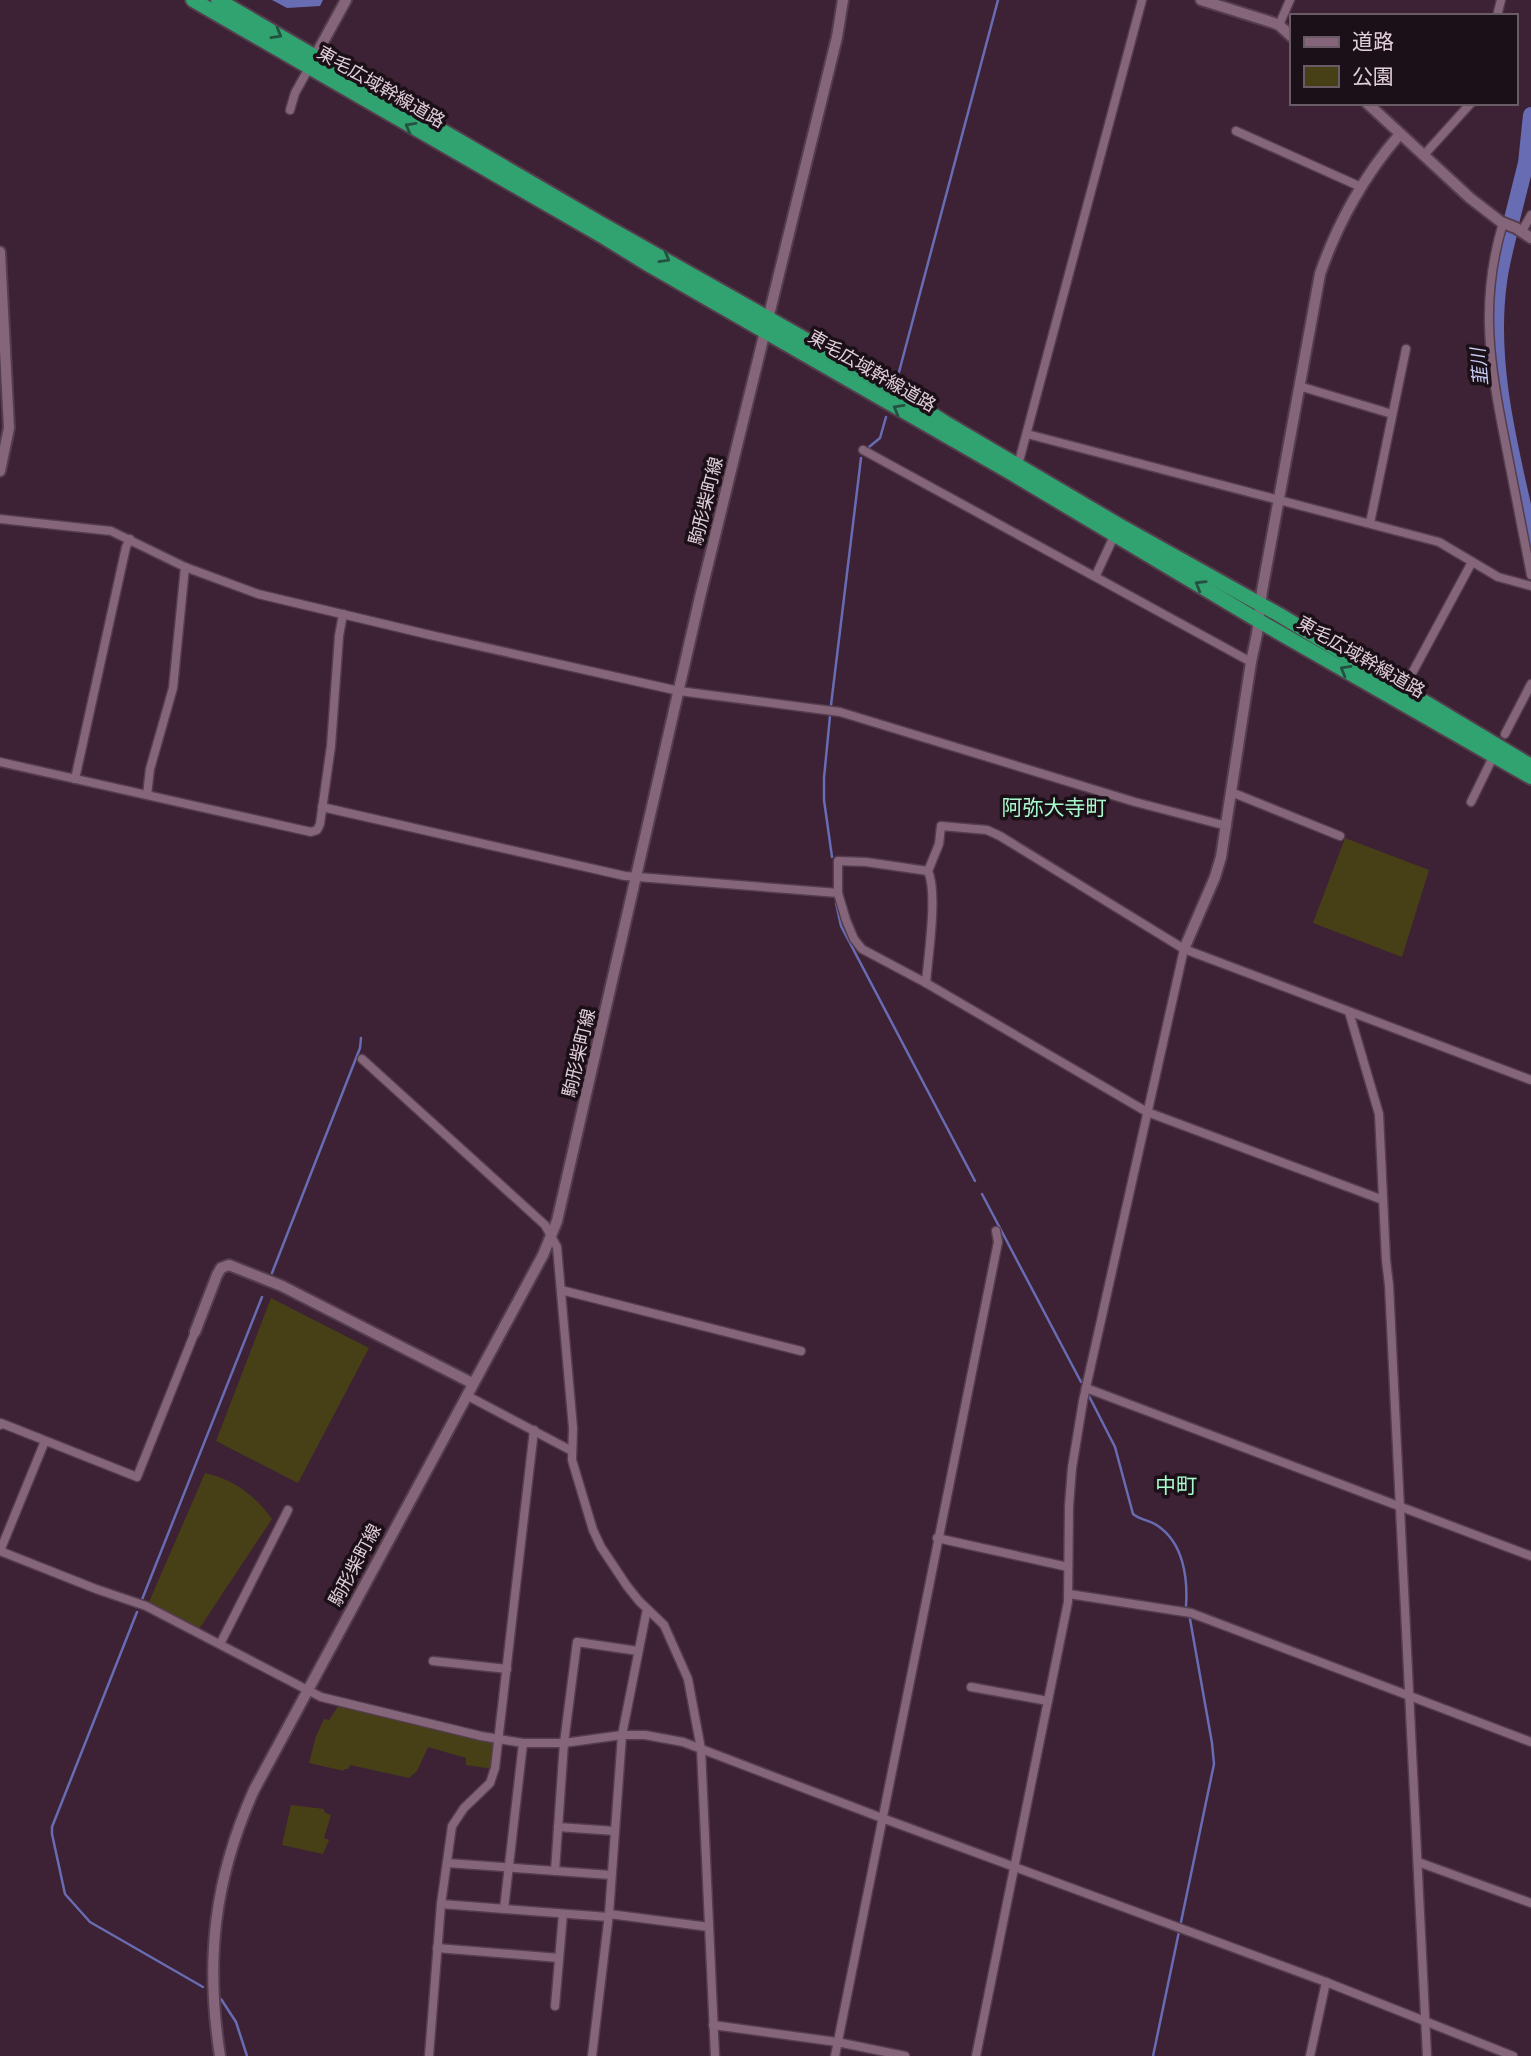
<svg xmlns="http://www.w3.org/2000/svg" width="1531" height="2056" font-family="'PT Sans Narrow','Noto Sans JP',sans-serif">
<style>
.green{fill:#474017}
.water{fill:#676cb3}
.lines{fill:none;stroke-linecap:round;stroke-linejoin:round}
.stream{stroke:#676cb3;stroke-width:2.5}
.river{stroke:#676cb3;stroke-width:16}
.street-casing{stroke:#543d4d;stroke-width:11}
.secondary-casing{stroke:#543d4d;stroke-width:14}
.highway-casing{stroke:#543d4d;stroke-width:18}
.street{stroke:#85657a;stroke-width:8}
.secondary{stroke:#85657a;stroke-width:10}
.highway{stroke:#30a370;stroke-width:14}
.oneway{stroke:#255240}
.labels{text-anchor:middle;stroke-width:7;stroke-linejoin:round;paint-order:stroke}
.street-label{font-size:18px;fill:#e0ceda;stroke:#1c1018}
.water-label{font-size:19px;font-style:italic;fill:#c7ccf4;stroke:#1c1018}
.quarter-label{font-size:21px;fill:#a8f9cc;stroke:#1c1018}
</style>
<rect width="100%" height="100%" fill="#3d2134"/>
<!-- green -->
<g class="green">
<polygon points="1345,838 1429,870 1402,957 1313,923"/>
<polygon points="271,1298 369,1348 298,1483 216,1441"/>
<path d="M205,1473C235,1480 254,1495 272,1519L199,1629L150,1606L149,1602Z"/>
<polygon points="339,1705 494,1742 496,1744 493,1769 466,1765 466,1758 428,1747 417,1771 409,1778 350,1765 348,1769 344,1769 344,1771 309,1763 316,1736 324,1719 329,1720"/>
<polygon points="291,1805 324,1809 324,1812 331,1815 324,1838 329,1840 323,1854 282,1845"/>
</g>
<!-- water -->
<polygon class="water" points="272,0 323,0 320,6 287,8"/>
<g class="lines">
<!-- stream -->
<g class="stream">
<polyline points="899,372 998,0"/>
<polyline points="869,447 880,438 886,417"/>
<polyline points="831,705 861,458"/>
<polyline points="830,716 824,778 824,800 832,857"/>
<polyline points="836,903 841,926 975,1181"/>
<polyline points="982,1194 1081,1382"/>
<polyline points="272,1273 360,1048 361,1038"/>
<path d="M1089,1396L1115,1447L1133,1514C1140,1520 1150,1520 1158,1526C1183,1543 1188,1577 1186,1606"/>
<polyline points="141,1602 262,1297"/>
<polyline points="137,1612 52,1827 52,1834 65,1894 90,1922 203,1987"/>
<polyline points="221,1999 236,2022 247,2056"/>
<polyline points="1153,2056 1214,1764 1212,1743 1190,1619"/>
</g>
<!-- river -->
<g class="river">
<polyline points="1511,223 1526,163 1531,115"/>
<path d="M1510,230C1506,247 1501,265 1499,282C1487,369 1513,457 1531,541"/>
</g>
<defs>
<g id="street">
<polyline points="1497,16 1501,0"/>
<polyline points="1279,25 1290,0"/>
<polyline points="290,110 295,93 309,68"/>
<polyline points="1236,131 1361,187"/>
<polyline points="1423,156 1471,103"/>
<path d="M1503,223C1481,295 1488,355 1502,426C1512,476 1521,525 1531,575"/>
<polyline points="1522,231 1531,215"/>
<polyline points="1299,386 1392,414"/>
<polyline points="1027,434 1439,542 1498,577 1531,586"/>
<polyline points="863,450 1251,662"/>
<polyline points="1018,465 1142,0"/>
<polyline points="0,519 111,531 185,567 258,594 430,635 679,691 840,712 1135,802 1227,826"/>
<polyline points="1370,523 1406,349"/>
<polyline points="1096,575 1115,534"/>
<polyline points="1410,677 1472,562"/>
<polyline points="1505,734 1531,684"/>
<polyline points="0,762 311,832 317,830 320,824 331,746 339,636 343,614"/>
<polyline points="75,779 126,547 130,539"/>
<polyline points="1231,792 1340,836"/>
<polyline points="147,795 150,769 173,688 185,567"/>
<polyline points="1471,802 1494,755"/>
<polyline points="322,807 625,876 838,893"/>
<polyline points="928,871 866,862 838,861 838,893 846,920 854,939 862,949 926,983 1147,1112 1383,1200"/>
<path d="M926,983C928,957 938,893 928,871L939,844L941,826L987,830L1000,836L1184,949L1531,1080"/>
<polyline points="1349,1012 1379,1114 1386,1260 1389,1285 1427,2056"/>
<polyline points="362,1059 545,1225 557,1247 573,1428 572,1460 593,1530 601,1547 627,1586 639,1601 664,1625 688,1679 701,1749 715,2056"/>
<polyline points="561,1290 801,1351"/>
<polyline points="1086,1388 1531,1556"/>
<polyline points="466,1395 572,1451"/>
<polyline points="0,1425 1,1423 137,1477 195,1332"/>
<polyline points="937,1538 1068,1567"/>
<polyline points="0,1551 96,1589 146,1606 321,1697 481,1736 523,1743 564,1743 622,1735 645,1735 683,1742 882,1818 1326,1982 1513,2056"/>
<polyline points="0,1551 45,1441"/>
<polyline points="1069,1594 1191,1613 1531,1742"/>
<polyline points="220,1644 288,1510"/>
<polyline points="433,1661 507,1669"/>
<polyline points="971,1687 1048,1701"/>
<polyline points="558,1827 615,1831"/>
<polyline points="1418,1862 1531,1903"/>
<polyline points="447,1863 611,1875"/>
<polyline points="555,1871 564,1743 577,1642 638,1651"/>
<polyline points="441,1904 608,1917"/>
<polyline points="504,1909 523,1743"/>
<polyline points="609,1914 709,1927"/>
<polyline points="437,1948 559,1958"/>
<polyline points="555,2006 563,1914"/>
<polyline points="713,2025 837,2042 905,2056"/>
<polyline points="429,2056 441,1904 452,1826 464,1808 490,1783 495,1768 534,1430"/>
<polyline points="592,2056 609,1914 622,1735 647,1609"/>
<polyline points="835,2056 998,1242 996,1231"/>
<polyline points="976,2056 1068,1602 1069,1506 1072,1468 1083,1401 1184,949"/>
<polyline points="1310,2056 1326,1982"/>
</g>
<g id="secondary">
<polyline points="1201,0 1271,22 1279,25 1291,36"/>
<polyline points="312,62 346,0"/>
<polyline points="1367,103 1470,198 1501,222 1516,228 1531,238"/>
<polyline points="0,252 9,428 0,471"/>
<path d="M1184,949L1215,877L1221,857L1251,662L1257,634L1262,591L1320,274C1337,224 1365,174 1400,134"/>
<polyline points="195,1332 217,1275 221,1268 229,1265 282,1286 472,1383"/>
<path d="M220,2056C205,1960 214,1879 254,1790L543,1255L557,1221L700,597L837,37L843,0"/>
</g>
<g id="highway">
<polyline points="193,0 604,237 651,266 1013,474 1259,621 1531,777"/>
<polyline points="218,0 600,223 886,385 944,422 1117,524 1278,614 1531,766"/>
</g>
</defs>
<!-- street casing -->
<use href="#street" class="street-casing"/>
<!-- secondary casing -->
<use href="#secondary" class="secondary-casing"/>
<!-- highway casing -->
<use href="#highway" class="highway-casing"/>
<!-- street -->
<use href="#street" class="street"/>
<!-- secondary -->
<use href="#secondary" class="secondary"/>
<!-- highway -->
<use href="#highway" class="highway"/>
</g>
<!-- one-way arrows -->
<defs><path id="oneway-chevron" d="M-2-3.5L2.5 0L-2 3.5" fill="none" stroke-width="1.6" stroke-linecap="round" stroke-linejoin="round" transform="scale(1.75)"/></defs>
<g class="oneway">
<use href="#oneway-chevron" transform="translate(277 34) rotate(30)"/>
<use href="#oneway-chevron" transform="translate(410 127) rotate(-151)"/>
<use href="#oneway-chevron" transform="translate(665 258) rotate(30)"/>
<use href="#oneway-chevron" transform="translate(898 409) rotate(-150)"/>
<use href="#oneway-chevron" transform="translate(1200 585) rotate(-149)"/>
<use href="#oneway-chevron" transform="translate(1345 670) rotate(-150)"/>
</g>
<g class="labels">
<!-- street labels -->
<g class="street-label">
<text transform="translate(381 87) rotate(30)" y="6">東毛広域幹線道路</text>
<text transform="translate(872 371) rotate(30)" y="6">東毛広域幹線道路</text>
<text transform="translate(706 501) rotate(-76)" y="6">駒形柴町線</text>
<text transform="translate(1361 657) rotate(30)" y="6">東毛広域幹線道路</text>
<text transform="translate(579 1053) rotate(-77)" y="6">駒形柴町線</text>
<text transform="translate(355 1565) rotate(-62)" y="6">駒形柴町線</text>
</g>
<!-- water labels -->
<g class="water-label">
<text transform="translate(1479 367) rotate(-95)" y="7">韮川</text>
</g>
<!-- quarter labels -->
<g class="quarter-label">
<text x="1054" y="815">阿弥大寺町</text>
<text x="1176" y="1493">中町</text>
</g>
</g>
<!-- legend -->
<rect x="1290" y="14" width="228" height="91" fill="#1c1018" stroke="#6a5c66" stroke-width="2"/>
<rect x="1304" y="37" width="35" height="10" fill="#85657a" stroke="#6a5c66" stroke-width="2"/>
<text x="1352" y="49" font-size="21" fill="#e0ceda">道路</text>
<rect x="1304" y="66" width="35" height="21" fill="#474017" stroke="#6a5c66" stroke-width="2"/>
<text x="1352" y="84" font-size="21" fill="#e0ceda">公園</text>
</svg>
